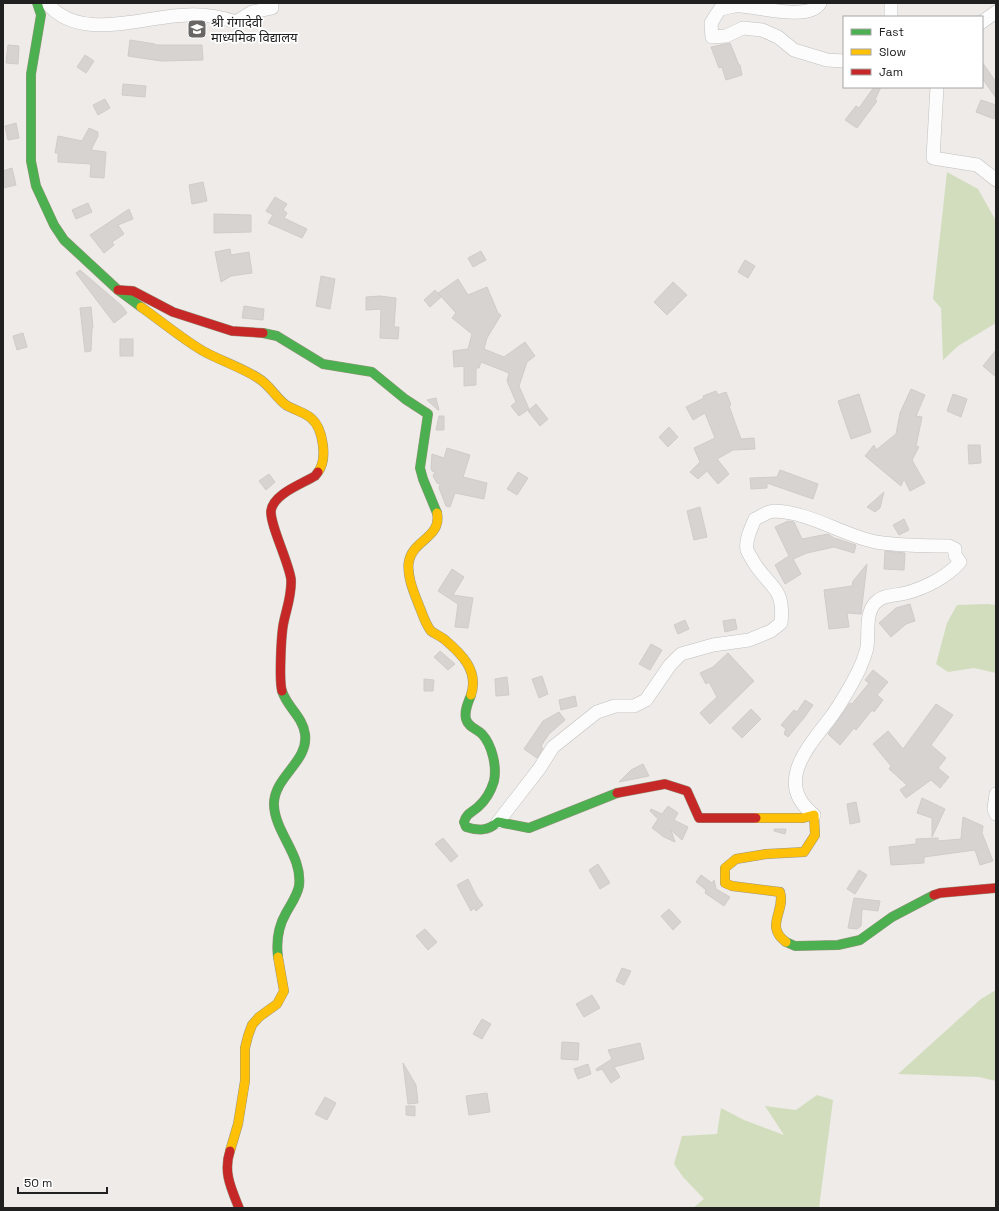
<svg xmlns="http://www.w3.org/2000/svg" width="999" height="1211" font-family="'Space Grotesk','Noto Sans Devanagari',sans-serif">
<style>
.forest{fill:#d2ddbd}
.building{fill:#d7d3d1;stroke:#d1ccca}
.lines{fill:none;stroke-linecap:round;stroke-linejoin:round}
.street-casing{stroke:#c1c0bf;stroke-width:14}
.fast-casing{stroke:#9a947f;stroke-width:10}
.slow-casing{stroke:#9a947f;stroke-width:10}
.jam-casing{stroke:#9a947f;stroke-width:10}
.street{stroke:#fcfcfc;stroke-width:13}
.fast{stroke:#4caf50;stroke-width:9}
.slow{stroke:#ffc107;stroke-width:9}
.jam{stroke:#c62828;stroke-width:9}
.labels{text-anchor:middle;stroke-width:3.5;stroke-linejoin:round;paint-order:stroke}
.poi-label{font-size:13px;fill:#202020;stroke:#fff;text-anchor:start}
</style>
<rect width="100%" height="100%" fill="#eeebe9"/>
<!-- forest -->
<g class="forest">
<polygon points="947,172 978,189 996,221 996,323 958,346 943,360 941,308 933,299"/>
<polygon points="988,604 996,605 996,673 974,668 948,672 936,664 947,623 957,605"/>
<polygon points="996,990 996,1081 979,1077 898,1074 981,999"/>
<polygon points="817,1095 833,1100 819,1208 693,1208 704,1199 683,1177 674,1164 682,1136 717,1134 721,1108 744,1120 784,1135 765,1106 796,1110"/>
</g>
<!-- building -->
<g class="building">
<polygon points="130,40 155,44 155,45 202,45 203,60 161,61 128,56"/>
<polygon points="730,43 739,65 740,65 742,75 726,80 722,67 719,68 711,47"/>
<polygon points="8,45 19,46 18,64 6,63"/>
<polygon points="85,55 94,61 86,73 77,67"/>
<polygon points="982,62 996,82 996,98 982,78"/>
<polygon points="123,84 146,86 145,97 122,95"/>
<polygon points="874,87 881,87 875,100 877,101 857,128 845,120 856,106 859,108"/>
<polygon points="105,99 110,108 98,115 93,105"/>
<polygon points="981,100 996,105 994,119 976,112"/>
<polygon points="16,123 19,138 8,140 5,126"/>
<polygon points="89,128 98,132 98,136 91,150 106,152 104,178 90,177 91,164 58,162 58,153 55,153 58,136 82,141"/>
<polygon points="12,168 16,185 3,188 3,171"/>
<polygon points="203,182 207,201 192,204 189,185"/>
<polygon points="275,197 287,204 283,210 287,213 284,218 307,229 302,238 268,223 273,215 266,211"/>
<polygon points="88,203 92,212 76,219 72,210"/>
<polygon points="129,209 133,219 118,225 124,234 112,242 114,245 104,253 90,235"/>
<polygon points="214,214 251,215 251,232 214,233"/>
<polygon points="230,249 231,255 249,252 252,273 231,276 221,282 215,252"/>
<polygon points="481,251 486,260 473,267 468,258"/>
<polygon points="745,260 755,266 748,278 738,272"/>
<polygon points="80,270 122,306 127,313 114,323 76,273"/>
<polygon points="321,276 335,279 330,309 316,306"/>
<polygon points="458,279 468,295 487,287 498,313 501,315 487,338 484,349 504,357 525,342 535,356 527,362 519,386 529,409 519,416 511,406 516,402 507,381 509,373 481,362 479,368 476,368 476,385 464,386 464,366 454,367 453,351 468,349 472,334 452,318 456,313 438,293"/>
<polygon points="673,282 687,295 667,315 654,302"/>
<polygon points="435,290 441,297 430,307 424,300"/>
<polygon points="380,296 396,298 394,327 399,327 398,339 380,338 381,309 366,310 366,297"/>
<polygon points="244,306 264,309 263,320 242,318"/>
<polygon points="91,307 93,328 92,328 91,351 85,352 80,308"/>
<polygon points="23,333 27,347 17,350 13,336"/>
<rect x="120" y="339" width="13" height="17"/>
<polygon points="996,350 996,377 983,366"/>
<polygon points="911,389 925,395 916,416 922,417 916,446 919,447 912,460 925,483 910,491 904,479 901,486 865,456 874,445 876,450 896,434 900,413"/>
<polygon points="716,391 718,395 726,392 731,405 729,406 741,439 754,438 755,449 733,450 717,459 729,474 718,484 707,471 698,479 690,472 700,462 694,448 715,438 705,413 693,420 686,407 704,398 703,396"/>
<polygon points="859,394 871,432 851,439 838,401"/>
<polygon points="953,394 967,399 961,417 947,411"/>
<polygon points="436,398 439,410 438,410 427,400"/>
<polygon points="536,404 548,419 540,426 528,411"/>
<polygon points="439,416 444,416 444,430 436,430"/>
<polygon points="669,427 678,437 668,447 659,437"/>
<polygon points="968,445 980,445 981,463 969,464"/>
<polygon points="447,448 470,455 463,477 487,483 484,499 455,493 450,507 446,506 439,488 440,484 437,483 433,476 435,472 432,471 431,468 432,454 444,458"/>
<polygon points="780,470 818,484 813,499 767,483 767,488 751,489 750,478 777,477"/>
<polygon points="518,472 528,478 517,495 507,489"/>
<polygon points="269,474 275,482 266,490 259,481"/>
<polygon points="884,492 880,508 875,512 867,507"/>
<polygon points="700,507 707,537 694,540 687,511"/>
<polygon points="904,519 909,530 899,535 893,525"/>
<polygon points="788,521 794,522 802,539 828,534 834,538 856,545 854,553 834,547 807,553 793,559 801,574 785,584 775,565 789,556 775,527"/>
<polygon points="885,551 905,553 904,570 884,569"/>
<polygon points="867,564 861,614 847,613 849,627 829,629 824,590 852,586 853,581"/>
<polygon points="452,569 464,577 453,595 473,598 468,628 455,627 458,604 438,591"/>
<polygon points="910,604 915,621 906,624 891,637 879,623 896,608"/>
<polygon points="735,619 737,629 725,632 723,621"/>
<polygon points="685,620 689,629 678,634 674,625"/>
<polygon points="651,644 662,650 650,670 639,664"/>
<polygon points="440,651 455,664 448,670 434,657"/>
<polygon points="728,653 754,681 710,724 700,713 717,697 709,682 706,684 700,673 713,667"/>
<polygon points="873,670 888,682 877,695 883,700 874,712 872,710 856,730 854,728 840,745 828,734 850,703 852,704 869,683 865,680"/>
<polygon points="542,676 548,694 539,698 532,679"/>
<polygon points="507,677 509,695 496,696 495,679"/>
<polygon points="424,679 434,680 433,691 424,691"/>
<polygon points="575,696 577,706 561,710 559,700"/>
<polygon points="805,700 813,705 804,718 788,737 784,734 786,729 781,725 794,710 797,712"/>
<polygon points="936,704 953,715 931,745 946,758 938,768 949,777 940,788 931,780 906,798 900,790 907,785 889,769 891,766 873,744 888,731 903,749"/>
<polygon points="751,709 761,719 742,738 732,728"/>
<polygon points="559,712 565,720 549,734 541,746 543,748 537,758 524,749 543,721"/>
<polygon points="643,764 649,776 619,782 631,770"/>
<polygon points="922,798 945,809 932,837 932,818 917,813"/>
<polygon points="856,802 860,822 850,824 847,804"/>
<polygon points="668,806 678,813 674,820 688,827 682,840 671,830 675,842 664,837 652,828 658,819 650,811 651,809 662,814"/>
<polygon points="963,817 983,826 982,833 993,861 980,865 975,850 924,857 924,863 891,865 889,847 916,844 916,839 938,838 938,841 961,839"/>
<polygon points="774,829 786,829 785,834 774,831"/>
<polygon points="443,838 458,856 451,862 435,844"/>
<polygon points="598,864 610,883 600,889 589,870"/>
<polygon points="859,870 867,875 855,894 847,889"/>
<polygon points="701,875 712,883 714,880 716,889 730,897 724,906 705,893 706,890 696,882"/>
<polygon points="468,879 477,897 483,905 476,911 474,908 471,911 457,885"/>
<polygon points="854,898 880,901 878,911 862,909 861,926 857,929 848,928"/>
<polygon points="669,909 681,922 673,930 661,916"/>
<polygon points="425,929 437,942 428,950 416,936"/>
<polygon points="622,968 631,971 624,985 616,981"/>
<polygon points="592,995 600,1008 584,1017 576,1004"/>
<polygon points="482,1019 491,1024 482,1039 473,1034"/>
<polygon points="562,1042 579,1043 578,1060 561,1059"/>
<polygon points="640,1043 644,1059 614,1067 620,1077 611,1083 602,1069 597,1071 596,1069 612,1059 608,1050"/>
<polygon points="403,1063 416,1085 418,1103 408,1104"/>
<polygon points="588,1064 591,1074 578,1079 574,1069"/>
<polygon points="487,1093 490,1112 469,1115 466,1096"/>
<polygon points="325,1097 336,1103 327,1120 315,1114"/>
<polygon points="406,1106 415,1106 415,1116 406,1115"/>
</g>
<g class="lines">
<defs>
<g id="street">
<path d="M47,3C80,43 143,16 187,15C203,14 221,17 236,22L252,12L272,8L271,3"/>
<path d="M820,3C810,21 759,7 741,6C734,5 727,8 720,9L711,23L712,37L726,36L743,28L762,30L778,37L794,50L827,60L844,61"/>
<polyline points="891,3 891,17"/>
<polyline points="982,22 996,12"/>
<polyline points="937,87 933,158 977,165 996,180"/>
<polyline points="996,794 994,809 996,814"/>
<path d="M498,822L539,769L553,747L597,712L615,706H634L646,700L670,665L681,654L713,645L749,640L771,631L781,623C785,586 769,588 753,561C751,557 748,553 747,550C745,540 751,528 755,519C760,517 768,511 774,511C810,512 842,535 876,542C901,546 925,546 949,546L955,549V555L960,562C947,577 925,588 906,593C895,596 884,594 875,603C865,614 869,634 867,647C866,654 862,663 859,670C851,686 841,703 831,717C809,746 773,783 814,815"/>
</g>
<g id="fast">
<polyline points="37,3 41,15 31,74 31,161 36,186 54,225 64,240 118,290 141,307"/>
<polyline points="263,333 277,336 323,364 372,372 405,399 428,414 420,468 423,479 437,513"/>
<path d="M471,695C468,703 464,711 466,719C468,727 477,729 482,734C492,745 497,766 494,781C491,791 486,800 478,807C471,813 467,813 464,822L466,827C478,831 488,831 498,822L529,828L617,793"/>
<polyline points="786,942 795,946 838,945 860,940 892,917 934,895"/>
<path d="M278,957C276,941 278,927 286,913C291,904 297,896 299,886C303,856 275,833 274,805C273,777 309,762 305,734C303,717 287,707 282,691"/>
</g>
<g id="slow">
<path d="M141,307C161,321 181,338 203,351C221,361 241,367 258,378C269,384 276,398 286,405C294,410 304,412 311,418C323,428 328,459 318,472"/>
<path d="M437,513C442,537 413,540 409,561C406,576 415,595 420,608C423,616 426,625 431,631C435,634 440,636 444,639C462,654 479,671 471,695"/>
<path d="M756,818H803L814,815L815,835L804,852L766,854L736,859L725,868V883L732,886L780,892C786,911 764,926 786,942"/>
<polyline points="230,1151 238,1124 245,1081 245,1048 248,1036 252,1025 259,1017 277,1004 284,991 278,957"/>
</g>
<g id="jam">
<polyline points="118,290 133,291 173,312 232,331 263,333"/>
<path d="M282,691C279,681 281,633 284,621C287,607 292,594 291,579C288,560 270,525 271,511C273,494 302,484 315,476L318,472"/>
<polyline points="617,793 665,784 687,791 699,818 756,818"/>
<polyline points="934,895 940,893 996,888"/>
<path d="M230,1151C223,1172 231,1188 239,1208"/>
</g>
</defs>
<!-- street casing -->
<use href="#street" class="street-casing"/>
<!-- fast casing -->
<use href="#fast" class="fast-casing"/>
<!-- slow casing -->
<use href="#slow" class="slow-casing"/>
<!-- jam casing -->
<use href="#jam" class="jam-casing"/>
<!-- street -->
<use href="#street" class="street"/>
<!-- fast -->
<use href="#fast" class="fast"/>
<!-- slow -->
<use href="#slow" class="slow"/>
<!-- jam -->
<use href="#jam" class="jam"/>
</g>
<!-- icons -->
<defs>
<symbol id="school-square" viewBox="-11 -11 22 22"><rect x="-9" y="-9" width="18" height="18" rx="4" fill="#686766" stroke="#fff"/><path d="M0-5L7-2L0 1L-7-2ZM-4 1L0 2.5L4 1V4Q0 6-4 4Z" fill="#fff"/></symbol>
</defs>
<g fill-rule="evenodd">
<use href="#school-square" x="186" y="18" width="22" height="22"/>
</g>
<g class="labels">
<!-- poi labels -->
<g class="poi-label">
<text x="211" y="27">श्री गंगादेवी<tspan x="211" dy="15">माध्यमिक विद्यालय</tspan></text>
</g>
</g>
<!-- border -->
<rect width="999" height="1211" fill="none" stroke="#202020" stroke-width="8"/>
<!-- legend -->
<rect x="843" y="16" width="140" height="72" fill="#ffffff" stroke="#a6a6a6"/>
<rect x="851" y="29" width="20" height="6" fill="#4caf50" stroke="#a6a6a6"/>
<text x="879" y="36" font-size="12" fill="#202020">Fast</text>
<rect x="851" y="49" width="20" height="6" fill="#ffc107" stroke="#a6a6a6"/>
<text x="879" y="56" font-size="12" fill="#202020">Slow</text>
<rect x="851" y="69" width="20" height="6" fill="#c62828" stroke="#a6a6a6"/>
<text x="879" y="76" font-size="12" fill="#202020">Jam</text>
<!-- scale -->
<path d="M18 1187v6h89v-6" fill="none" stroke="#202020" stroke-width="2"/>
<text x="24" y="1187" font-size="12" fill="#202020" stroke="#ffffff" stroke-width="3" paint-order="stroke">50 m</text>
</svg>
